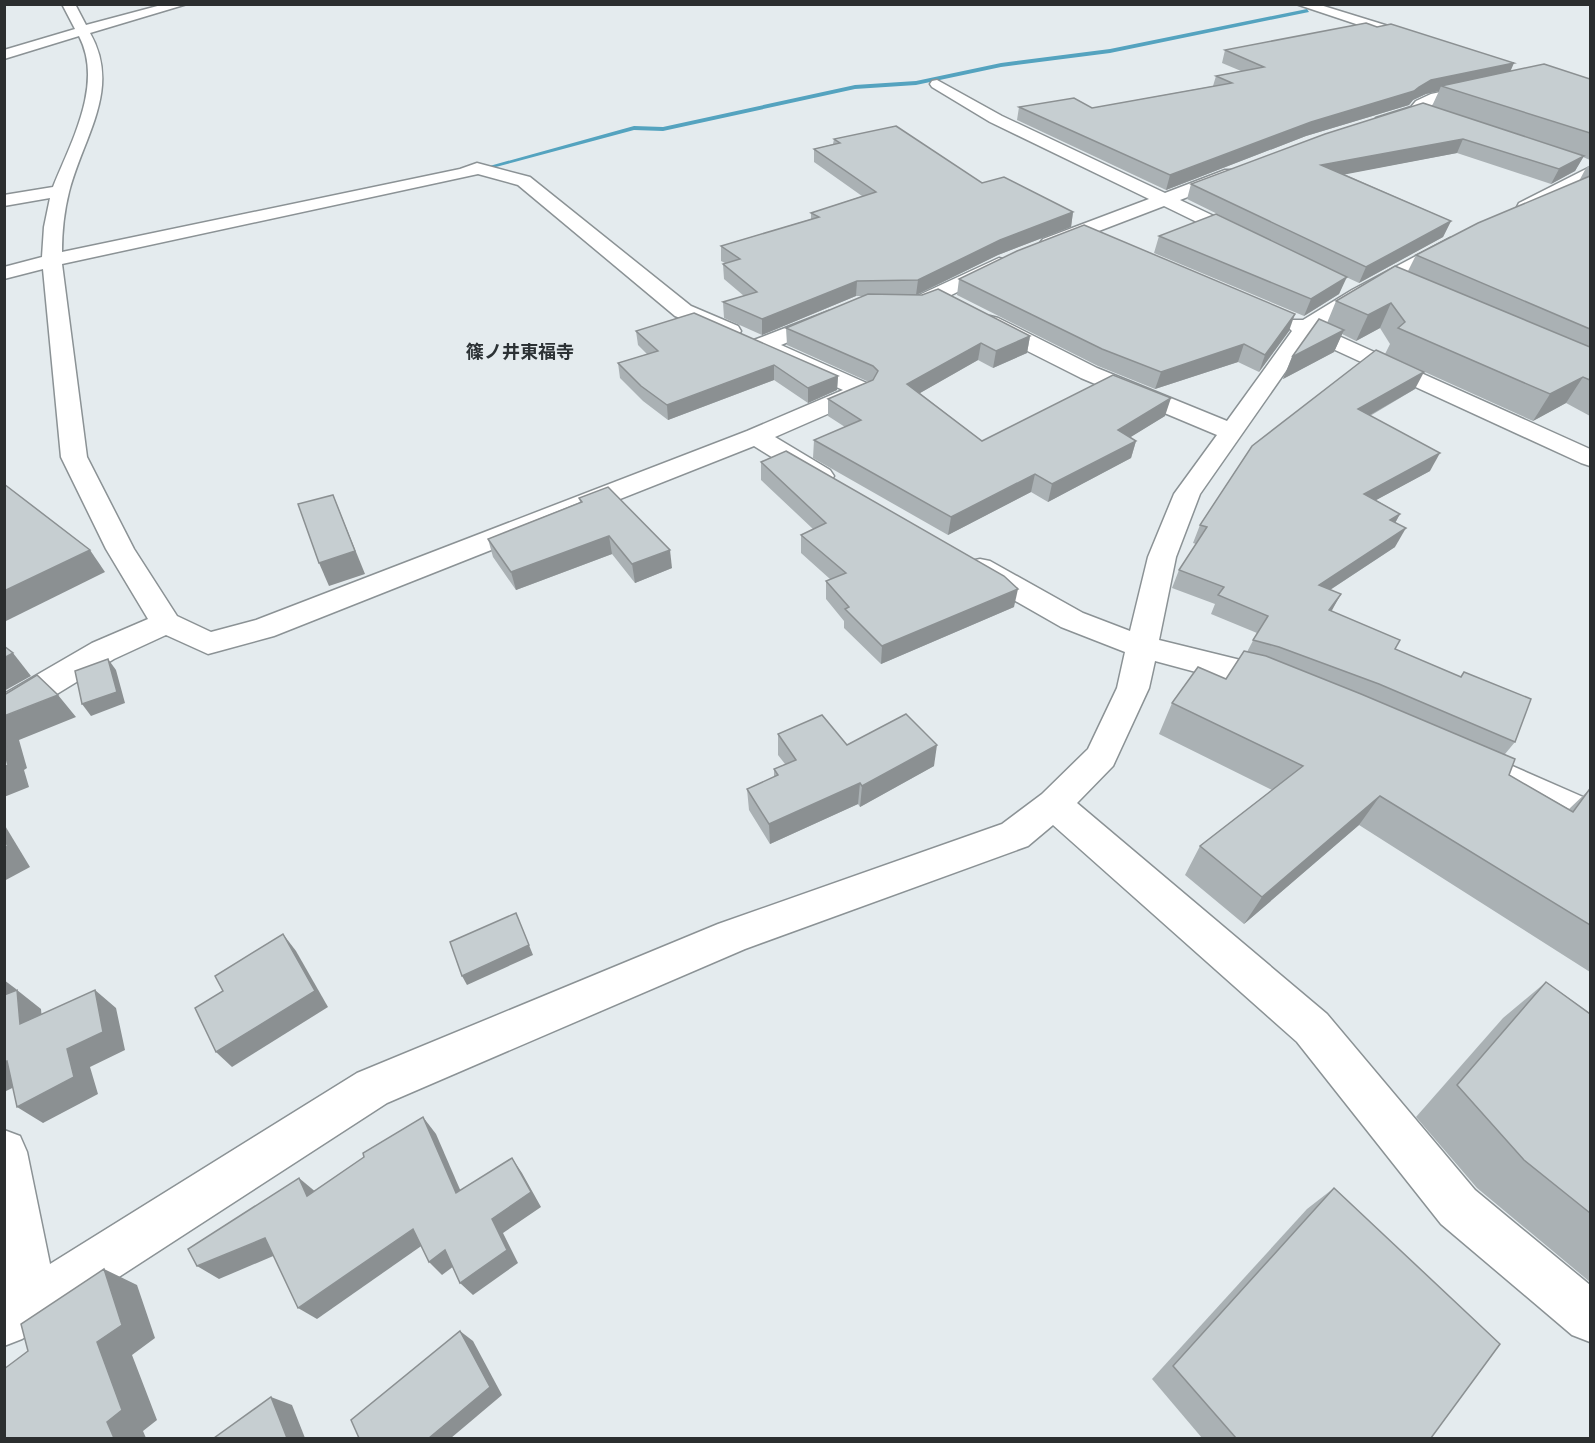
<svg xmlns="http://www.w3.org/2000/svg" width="1595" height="1443" font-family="'Open Sans','Noto Sans JP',sans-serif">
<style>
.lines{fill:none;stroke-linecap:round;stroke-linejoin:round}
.stream{fill:#54a3bf;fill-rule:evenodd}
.minor-casing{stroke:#8b9295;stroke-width:3}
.minor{fill:#fff;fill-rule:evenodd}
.wall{fill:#aab1b4}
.shaded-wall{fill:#8b9092}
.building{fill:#c6ced1;stroke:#8b9092;stroke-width:1.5}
.labels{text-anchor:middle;stroke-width:4.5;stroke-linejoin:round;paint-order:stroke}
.far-quarter-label{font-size:18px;font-weight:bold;fill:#2c3235;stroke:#e4ebee}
</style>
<rect width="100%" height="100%" fill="#e4ebee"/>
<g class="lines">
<!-- stream -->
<polygon class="stream" points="1307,9 1309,12 1110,53 1001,67 916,85 855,89 663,131 634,130 492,168 486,167 634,126 663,127 855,85 916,81 1001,63 1110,49"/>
<defs>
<g id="minor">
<path d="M62,4H75L86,25L165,4H187L90,33C122,89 83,137 69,192C64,212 62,232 62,252L460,169L477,163L530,177L691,306L738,326L741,331L738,336L730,338L675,316L518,185L478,174L62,264L87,457L134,549L177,616L211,632L256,620L747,431L843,390L754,350L751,345L754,340L829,311L837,312L840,317L837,322L781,345L871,385L875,390L871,395L775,437L830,470L834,476L830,482L821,484L812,482L754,446L274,636L208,654L166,635L114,659L16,719L4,722V694L92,643L148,619L106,549L61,457L43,269L4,279V267L42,257L44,227L50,198L4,206V195L53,187C71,142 104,84 79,36L4,59V50L75,29Z"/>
<polygon points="1296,4 1317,4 1411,33 1413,36 1411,39 1401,39"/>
<polygon points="937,80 1002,116 1165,193 1225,170 1237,170 1240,174 1237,178 1180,200 1254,235 1257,239 1254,243 1240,243 1164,206 1057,247 1043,247 1040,243 1043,239 1149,199 990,122 932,87 930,84 932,81"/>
<polygon points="1479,84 1484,86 1487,89 1484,92 1441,100 1427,108 1423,113 1388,124 1382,126 1374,121 1376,118 1411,107 1416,101 1431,94"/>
<polygon points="1590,167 1590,179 1533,211 1519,211 1517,207 1519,203"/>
<polygon points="1450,238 1457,240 1460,244 1457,248 1366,298 1321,328 1590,449 1590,466 1581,463 1309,338 1200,494 1176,557 1159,640 1269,667 1285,673 1290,681 1285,689 1274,693 1155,661 1149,688 1113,766 1077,803 1327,1014 1475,1190 1590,1285 1590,1342 1572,1335 1441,1224 1297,1042 1053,825 1028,846 745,949 387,1103 51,1321 22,1339 4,1346 4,1130 20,1136 27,1152 50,1264 357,1073 718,924 1002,824 1042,794 1088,749 1117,688 1125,652 1061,627 970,575 966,568 970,561 980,559 990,561 1083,613 1130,631 1148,557 1174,494 1217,435 1081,378 982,328 979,323 982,318 990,316 998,318 1097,368 1227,421 1292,331 1286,325 1289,320 1303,320 1352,290"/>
<polygon points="999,258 1006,260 1009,264 1006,268 927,307 920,309 894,306 890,302 894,298 917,296"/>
<polygon points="1494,758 1590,800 1590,830 1482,782 1477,772 1482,762"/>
</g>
</defs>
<!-- minor casing -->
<use href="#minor" class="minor-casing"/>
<!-- minor -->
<use href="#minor" class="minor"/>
</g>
<!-- wall -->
<g class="wall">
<polygon points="1225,50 1511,71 1590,79 1590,160 1583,157 1575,171 1551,184 1457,153 1344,174 1451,221 1443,237 1359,283 1346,277 1339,294 1304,316 1154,253 1159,236 1254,232 1187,199 1191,184 1432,106 1439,91 1426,94 1413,100 1409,105 1306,136 1166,190 1017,120 1019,107 1092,108 1213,86 1216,76 1241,71 1222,63"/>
<polygon points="834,139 1073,212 1071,227 998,255 917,295 1030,336 1027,353 993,368 978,360 920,393 982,441 1165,416 1130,437 1136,441 1131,458 1048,502 1031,492 948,535 813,458 814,440 845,427 828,416 828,399 869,382 787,345 786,328 863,296 856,296 762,335 724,318 723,302 744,296 724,279 723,264 725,263 721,261 721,246 811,219 811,213 862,196 814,162 814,149 833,144"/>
<polygon points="1590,165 1590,416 1566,403 1533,421 1385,354 1390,344 1380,328 1356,341 1342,334 1334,352 1283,379 1292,357 1327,323 1336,301 1408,271 1416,255 1579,181 1586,168"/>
<polygon points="959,279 1289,331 1259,372 1238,362 1155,389 1098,366 957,295"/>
<polygon points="636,331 838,376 837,390 808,403 774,380 668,420 643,401 620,378 618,363 647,354 638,345"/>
<polygon points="1415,389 1370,416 1430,471 1376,500 1400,514 1395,523 1395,547 1330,590 1341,594 1331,611 1395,649 1460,677 1464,672 1515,742 1505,754 1509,775 1569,809 1589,790 1590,791 1590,972 1359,825 1244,924 1185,875 1200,846 1272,790 1159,734 1172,703 1226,679 1247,652 1257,633 1211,614 1215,604 1172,588 1179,570 1196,544 1193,543 1200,525 1252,446"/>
<polygon points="761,462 1014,607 881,664 844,628 844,621 826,599 826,581 830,579 801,553 801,535 813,529 761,480"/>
<polygon points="579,498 672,568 635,583 612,554 516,590 493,557 488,539 580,502"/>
<polygon points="778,734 847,745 934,766 860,807 858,804 770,844 749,810 747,789 774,777 774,769 785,764 778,755"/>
<polygon points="1546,982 1590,1013 1590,1282 1477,1188 1416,1117 1503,1018"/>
<polygon points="1334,1188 1431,1438 1202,1438 1152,1379 1307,1209"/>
</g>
<!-- shaded-wall -->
<g class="shaded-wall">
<polygon points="1514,63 1508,77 1441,86 1439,91 1426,94 1413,100 1409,105 1306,136 1166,190 1170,175 1311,122 1419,87 1431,80"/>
<polygon points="1463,139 1457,153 1316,180 1321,165"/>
<polygon points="1584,156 1575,171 1551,184 1559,169"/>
<polygon points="1073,212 1071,227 998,255 916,295 918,280 1000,240"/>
<polygon points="1451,221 1443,237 1359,283 1366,267"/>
<polygon points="1347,277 1339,294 1304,316 1311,299"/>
<polygon points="857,281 856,296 762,335 762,319"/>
<polygon points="1391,303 1380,328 1356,341 1368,315"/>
<polygon points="1295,314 1289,331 1259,372 1265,355"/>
<polygon points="1344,330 1334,352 1283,379 1292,357"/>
<polygon points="1030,336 1027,353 993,368 996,351"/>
<polygon points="981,343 978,360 906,401 907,384"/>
<polygon points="1244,344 1238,362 1155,389 1161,372"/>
<polygon points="774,365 774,380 668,420 667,405"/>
<polygon points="1424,372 1415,389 1349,427 1358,409"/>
<polygon points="838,376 837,390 808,403 808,388"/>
<polygon points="1583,377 1566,403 1533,421 1550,394"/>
<polygon points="1171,398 1165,416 1113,448 1118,430"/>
<polygon points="1136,441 1131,458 1048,502 1052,484"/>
<polygon points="1440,453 1430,471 1354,512 1364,494"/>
<polygon points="1035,474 1031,492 948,535 951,517"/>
<polygon points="333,495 365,574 329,586 319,563"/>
<polygon points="1400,514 1390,532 1390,520"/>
<polygon points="1406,528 1395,547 1310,603 1319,585"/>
<polygon points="609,536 612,554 516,590 511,572"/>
<polygon points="90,550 105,572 4,622 4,591"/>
<polygon points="670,550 672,568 635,583 632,564"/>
<polygon points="1018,589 1014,607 881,664 882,646"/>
<polygon points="1341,594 1331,612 1329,610"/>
<polygon points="13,653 31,676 4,691 4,658"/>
<polygon points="108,659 116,670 125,703 91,716 82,704"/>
<polygon points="58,695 76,717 19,740 27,768 24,770 29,787 4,797 4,716"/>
<polygon points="937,745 934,766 860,807 862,786"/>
<polygon points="860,783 858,804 770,844 769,824"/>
<polygon points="1380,796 1359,825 1244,924 1262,897"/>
<polygon points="4,824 30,867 4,881"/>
<polygon points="516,913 533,955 467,985 462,976"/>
<polygon points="283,934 296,951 328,1007 232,1067 216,1052"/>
<polygon points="4,980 16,989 17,1019 4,1010"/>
<polygon points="17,990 41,1009 44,1042 20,1024"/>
<polygon points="95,990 116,1008 125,1050 90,1067 98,1094 43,1123 17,1107 67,1049"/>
<polygon points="7,1061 33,1078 4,1092 4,1062"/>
<polygon points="423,1117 436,1134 468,1208 456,1193"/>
<polygon points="512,1158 522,1173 541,1207 503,1233 518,1263 473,1295 460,1283 492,1219"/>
<polygon points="299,1178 317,1193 307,1196"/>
<polygon points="413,1229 427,1242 317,1319 298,1308"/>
<polygon points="265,1238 285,1251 219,1279 197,1266"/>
<polygon points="445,1250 458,1263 442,1275 429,1262"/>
<polygon points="104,1269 137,1285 155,1338 132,1355 157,1420 143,1431 146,1438 114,1438 107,1422 97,1342"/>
<polygon points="460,1331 473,1341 502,1395 451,1438 429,1438"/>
<polygon points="271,1397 292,1405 305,1438 287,1438"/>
</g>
<!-- building -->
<g class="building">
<polygon points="1366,23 1377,27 1391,24 1514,63 1431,80 1419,87 1414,91 1311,122 1170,175 1019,107 1074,98 1092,108 1232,83 1216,76 1264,67 1225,50"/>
<polygon points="1544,64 1590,79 1590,133 1441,86"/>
<polygon points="1423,103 1584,156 1559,169 1463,139 1321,165 1451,221 1366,267 1191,184 1325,134"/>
<polygon points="896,126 982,183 1004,177 1073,212 1000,240 918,280 857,281 762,319 723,302 757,292 723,264 740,259 721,246 819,217 811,213 876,192 814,149 840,143 834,139"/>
<polygon points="1590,176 1590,329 1416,255 1478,223"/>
<polygon points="1216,214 1347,277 1311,299 1159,236"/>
<polygon points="1084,225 1295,314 1265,355 1244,344 1161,372 1102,349 959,279 1017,251"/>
<polygon points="1395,266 1590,347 1590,380 1583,377 1550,394 1398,328 1405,322 1391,303 1368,315 1336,301"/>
<polygon points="938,289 1030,336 996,351 981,343 907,384 982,441 1113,375 1171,398 1118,430 1136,441 1052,484 1035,474 951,517 814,440 861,420 828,399 873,380 878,371 873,366 786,328 868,294 922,295"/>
<polygon points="694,313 838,376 808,388 774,365 667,405 641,386 618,363 658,351 636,331"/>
<polygon points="1319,319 1344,330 1292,357"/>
<polygon points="1376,350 1424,372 1358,409 1440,453 1364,494 1400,514 1390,520 1406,528 1319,585 1341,594 1329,610 1400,640 1395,649 1461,677 1464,672 1531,699 1515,742 1379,684 1279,647 1253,640 1268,616 1218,595 1224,587 1179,570 1207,527 1200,525 1252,446"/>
<polygon points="786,451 1004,576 1018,589 882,646 845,609 849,607 826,581 846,573 801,535 826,523 761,462"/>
<polygon points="4,484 90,550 4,591"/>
<polygon points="608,487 670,550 632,564 609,536 511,572 488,539 582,502 579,498"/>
<polygon points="333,495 355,551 319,563 298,504"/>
<polygon points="4,646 13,653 4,658"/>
<polygon points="1244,651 1266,656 1361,694 1515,759 1509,775 1573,812 1589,790 1590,791 1590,925 1380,796 1262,897 1200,846 1303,766 1172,703 1198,667 1226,679"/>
<polygon points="108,659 117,692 82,704 75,671"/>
<polygon points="37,675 58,695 4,716 4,695"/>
<polygon points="906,714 937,745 862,786 860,783 769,824 747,789 778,775 774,769 796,760 778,734 822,715 847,745"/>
<polygon points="4,738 7,747 4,748"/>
<polygon points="4,750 8,765 4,767"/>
<polygon points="4,840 8,846 4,848"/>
<polygon points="516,913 529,945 462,976 450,942"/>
<polygon points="283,934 315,991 216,1052 195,1008 223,991 215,976"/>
<polygon points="1546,982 1590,1014 1590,1213 1524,1160 1457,1085"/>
<polygon points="17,990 20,1024 95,990 103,1032 67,1049 74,1077 17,1107 7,1061 4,1062 4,995"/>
<polygon points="423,1117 456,1193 512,1158 531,1192 492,1219 507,1250 460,1283 445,1250 429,1262 413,1229 298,1308 265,1238 197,1266 188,1249 299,1178 307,1196 364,1157 363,1153"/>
<polygon points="1334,1188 1500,1344 1431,1438 1236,1438 1173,1366"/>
<polygon points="104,1269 122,1325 97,1342 122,1410 107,1422 114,1438 4,1438 4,1369 28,1351 21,1324"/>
<polygon points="460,1331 490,1387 429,1438 359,1438 351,1420"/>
<polygon points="271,1397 287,1438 214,1438"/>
</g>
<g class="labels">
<!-- far-quarter labels -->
<g class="far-quarter-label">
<text x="520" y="358">篠ノ井東福寺</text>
</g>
</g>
<!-- border -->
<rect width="1595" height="1443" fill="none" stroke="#2b2e2f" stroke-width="12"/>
</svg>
